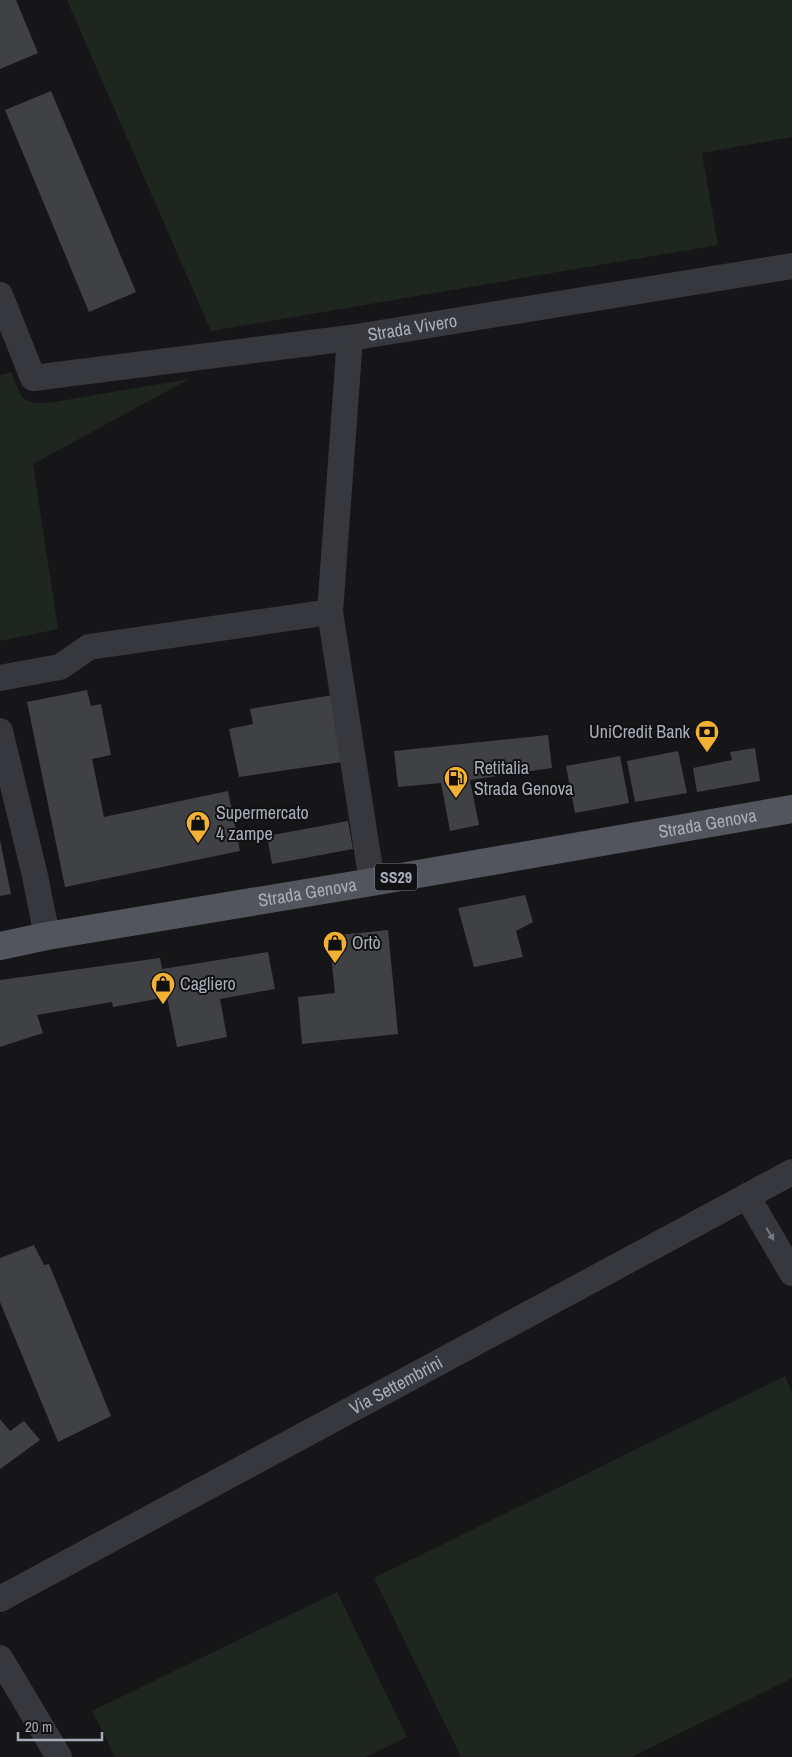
<svg xmlns="http://www.w3.org/2000/svg" width="792" height="1757" font-family="'Archivo Narrow',sans-serif">
<style>
.green{fill:#1e261f}
.building{fill:#404145}
.lines{fill:none;stroke-linecap:round;stroke-linejoin:round}
.street{stroke:#37383d;stroke-width:26}
.primary{stroke:#53555c;stroke-width:28}
.oneway{fill:#757881}
.labels{text-anchor:middle;stroke-width:4;stroke-linejoin:round;paint-order:stroke}
.shield{fill:#111113;stroke:#7b7e86;stroke-width:1}
.shield-label{font-size:16px;font-weight:bold;fill:#a8adb8}
.street-label{font-size:18px;fill:#a8adb8;stroke:#111113}
.poi-label{font-size:18px;fill:#a8adb8;stroke:#111113;text-anchor:start}
</style>
<rect width="100%" height="100%" fill="#161618"/>
<!-- green -->
<g class="green">
<polygon points="67,0 792,0 792,137 702,153 718,245 211,331"/>
<polygon points="11,372 22,398 34,403 48,403 189,379 33,464 58,629 0,641 0,375"/>
<polygon points="785,1376 792,1392 792,1678 632,1757 461,1757 374,1578"/>
<polygon points="337,1592 407,1737 366,1757 115,1757 92,1711"/>
</g>
<!-- building -->
<g class="building">
<polygon points="0,0 16,0 38,53 0,69"/>
<polygon points="51,91 136,292 89,312 5,110"/>
<polygon points="87,690 91,706 101,704 111,755 92,759 104,817 228,791 240,851 65,887 27,702"/>
<polygon points="333,695 342,762 239,777 229,729 253,724 250,709"/>
<polygon points="548,735 552,768 470,780 479,825 450,831 441,783 398,787 394,751"/>
<polygon points="755,748 760,781 697,792 693,768 732,760 730,752"/>
<polygon points="678,751 687,793 635,802 627,761"/>
<polygon points="620,756 629,803 575,813 566,766"/>
<polygon points="348,821 353,849 272,864 267,836"/>
<polygon points="0,840 11,894 0,896"/>
<polygon points="525,895 533,922 516,931 523,957 474,967 458,908"/>
<polygon points="388,930 398,1034 302,1044 298,997 335,993 329,936"/>
<polygon points="268,952 275,989 220,999 227,1037 177,1047 167,997 113,1007 112,1002 37,1015 43,1033 0,1047 0,980 160,958 162,969"/>
<polygon points="34,1245 44,1265 49,1264 111,1416 58,1442 0,1302 0,1258"/>
<polygon points="0,1419 10,1431 24,1421 40,1440 0,1469"/>
</g>
<g class="lines">
<!-- street -->
<g class="street">
<path id="s1" d="M0,295L33,378L350,338L792,266"/>
<polyline points="350,338 330,612 372,882"/>
<polyline points="0,678 60,667 89,647 330,612"/>
<polyline points="0,731 35,876 47,936"/>
<polyline points="747,1196 792,1273"/>
<path id="s2" d="M0,1599L792,1172"/>
<polyline points="0,1658 59,1757"/>
</g>
<!-- primary -->
<path class="primary" id="s3" d="M0,946L47,936L372,882L792,809"/>
</g>
<!-- one-way arrows -->
<defs><path id="oneway-solid" d="M-6-.8H1V-3.2L6.5 0L1 3.2V.8H-6Z" transform="scale(1.25)"/></defs>
<use class="oneway" href="#oneway-solid" transform="translate(770 1234) rotate(60)"/>
<!-- icons -->
<defs>
<symbol id="bank-pin" viewBox="-11 -11 22 30"><path d="M0 17L-7.5 6A9.5 9.5 0 1 1 7.5 6Z" fill="#f2b134" stroke="#111113"/><path d="M-6-4H6V4H-6ZM0-2.3a2.3 2.3 0 1 0 0 4.6a2.3 2.3 0 1 0 0-4.6Z" fill="#111"/></symbol>
<symbol id="fuel-pin" viewBox="-11 -11 22 30"><path d="M0 17L-7.5 6A9.5 9.5 0 1 1 7.5 6Z" fill="#f2b134" stroke="#111113"/><path d="M-5.5-6h7V0h2V4h1.3V-2.5L3-4.5l.8-.8L6-3V5H2.5V1h-1V6h-7ZM-4.2-4.7v3.2H.2V-4.7Z" fill="#111"/></symbol>
<symbol id="shop-pin" viewBox="-11 -11 22 30"><path d="M0 17L-7.5 6A9.5 9.5 0 1 1 7.5 6Z" fill="#f2b134" stroke="#111113"/><path d="M-5-2.5h2.3a2.7 3.5 0 0 1 5.4 0H5L5.5 6h-11ZM-1.5-2.5h3a1.5 2.3 0 0 0-3 0Z" fill="#111"/></symbol>
</defs>
<g fill-rule="evenodd">
<use href="#bank-pin" x="693" y="718" width="28" height="38"/>
<use href="#fuel-pin" x="442" y="764" width="28" height="38"/>
<use href="#shop-pin" x="184" y="809" width="28" height="38"/>
<use href="#shop-pin" x="321" y="929" width="28" height="38"/>
<use href="#shop-pin" x="149" y="970" width="28" height="38"/>
</g>
<g class="labels">
<!-- shield labels -->
<rect class="shield" x="375" y="863.5" width="42" height="27" rx="4"/>
<g class="shield-label">
<text x="396" y="883">SS29</text>
</g>
<!-- street labels -->
<g class="street-label">
<text dy="6" stroke="none"><textPath href="#s1" startOffset="472">Strada Vivero</textPath></text>
<text dy="6" stroke="none"><textPath href="#s3" startOffset="718">Strada Genova</textPath></text>
<text dy="6" stroke="none"><textPath href="#s3" startOffset="312">Strada Genova</textPath></text>
<text dy="6" stroke="none"><textPath href="#s2" startOffset="450">Via Settembrini</textPath></text>
</g>
<!-- poi labels -->
<g class="poi-label">
<text x="690" y="738" text-anchor="end">UniCredit Bank</text>
<text x="474" y="774">Retitalia<tspan x="474" dy="21">Strada Genova</tspan></text>
<text x="216" y="819">Supermercato<tspan x="216" dy="21">4 zampe</tspan></text>
<text x="352" y="949">Ortò</text>
<text x="180" y="990">Cagliero</text>
</g>
</g>
<!-- scale -->
<path d="M18 1732v8h84v-8" fill="none" stroke="#a8adb8" stroke-width="2.5"/>
<text x="25" y="1732" font-size="15" fill="#a8adb8" stroke="#111113" stroke-width="4" paint-order="stroke">20 m</text>
</svg>
